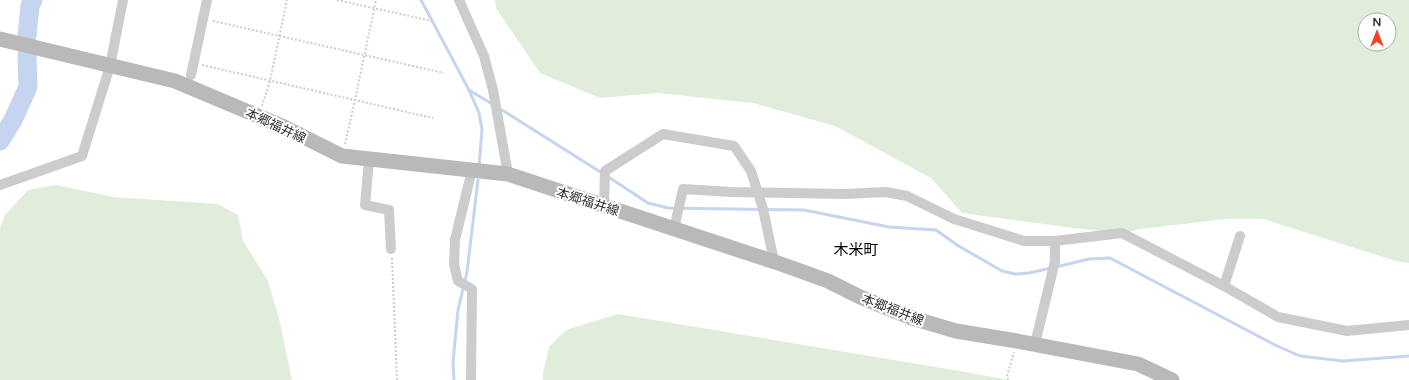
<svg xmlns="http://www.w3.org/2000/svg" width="1409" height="380" font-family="'Varela Round','Noto Sans JP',sans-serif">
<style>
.green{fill:#e1eddb;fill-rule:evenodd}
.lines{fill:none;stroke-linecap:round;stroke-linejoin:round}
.stream{stroke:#c5d5ef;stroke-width:3}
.river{stroke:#c5d5ef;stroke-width:19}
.path{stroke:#ccc;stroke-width:2;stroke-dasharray:2 2;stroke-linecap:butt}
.street{stroke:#ccc;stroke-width:10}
.secondary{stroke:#b9b9b9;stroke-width:15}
.labels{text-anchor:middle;stroke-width:4;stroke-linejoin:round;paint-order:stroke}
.street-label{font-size:13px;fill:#2f2f2f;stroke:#fff}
.quarter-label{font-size:15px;fill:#000;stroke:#fff}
</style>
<rect width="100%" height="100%" fill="#fff"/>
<!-- green -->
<g class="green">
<path d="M495,0H1409V263L1396,261L1263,219H1226L1141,229L1122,233L1073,228L962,213L931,178L835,126L753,103L657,93L600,98L540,73L496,8ZM1365,20H1389V44H1365Z"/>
<polygon points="56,185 113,197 218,204 238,215 243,241 268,281 279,318 292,380 0,380 0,228 5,215 28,190"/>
<polygon points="618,314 966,372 1009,380 543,380 543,373 549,347 566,330"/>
</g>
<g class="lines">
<!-- stream -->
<g class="stream">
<polyline points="421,0 469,90 479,113 482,129 479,166"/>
<polyline points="469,90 492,104"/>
<polyline points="499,108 602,173"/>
<polyline points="607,176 648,203 668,208 804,210 889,227 936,230 957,245 1002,271 1015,274 1029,273 1051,268"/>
<polyline points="1056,267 1089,259 1110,258 1275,345 1300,356 1343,361 1409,356"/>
<polyline points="454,380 453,362 458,310 467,272 478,180"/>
</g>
<!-- river -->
<g class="river">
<polyline points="27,36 30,6 33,0"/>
<polyline points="0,141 13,120 28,87 27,55"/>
</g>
<!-- path -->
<g class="path">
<polyline points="337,0 432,21"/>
<polyline points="213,21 444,73"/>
<polyline points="202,65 433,118"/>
<polyline points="262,106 270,81 287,0"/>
<polyline points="345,144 355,100 376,0"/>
<polyline points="392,258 397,380"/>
<polyline points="1008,380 1007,376 1014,352"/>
</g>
<!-- street -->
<g class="street">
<polyline points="459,0 484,56 493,90 508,174"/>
<polyline points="191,75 207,0"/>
<polyline points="369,160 365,205 389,210 391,249"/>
<polyline points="0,185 82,156 110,66 123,0"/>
<polyline points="604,206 605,171 663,134 734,146 751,171 763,209 774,261"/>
<polyline points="674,229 683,189 731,192 844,194 886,192 907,196 954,219 1024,241 1055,241"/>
<polyline points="1224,286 1240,236"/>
<polyline points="1035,344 1055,261 1055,241 1122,233 1224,286 1278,317 1347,331 1409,325"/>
<polyline points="471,380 472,289 458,281 454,264 455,240 472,170"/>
</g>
<!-- secondary -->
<polyline class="secondary" points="0,39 175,81 284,127 342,156 508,174 781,264 828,281 860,297 912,318 956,331 1017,341 1138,364 1172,380"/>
</g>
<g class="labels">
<!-- street labels -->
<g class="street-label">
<text transform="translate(276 125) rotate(25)" y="5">本郷福井線</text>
<text transform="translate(588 201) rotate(18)" y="5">本郷福井線</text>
<text transform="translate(893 309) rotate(21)" y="5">本郷福井線</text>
</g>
<!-- quarter labels -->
<g class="quarter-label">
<text x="856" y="255">木米町</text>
</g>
</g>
<!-- north arrow -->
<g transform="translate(1377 32)"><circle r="19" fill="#ffffff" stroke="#acacac"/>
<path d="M0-3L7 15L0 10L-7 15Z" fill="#f54221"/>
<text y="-6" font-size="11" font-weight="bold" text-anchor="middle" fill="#2f2f2f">N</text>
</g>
</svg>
